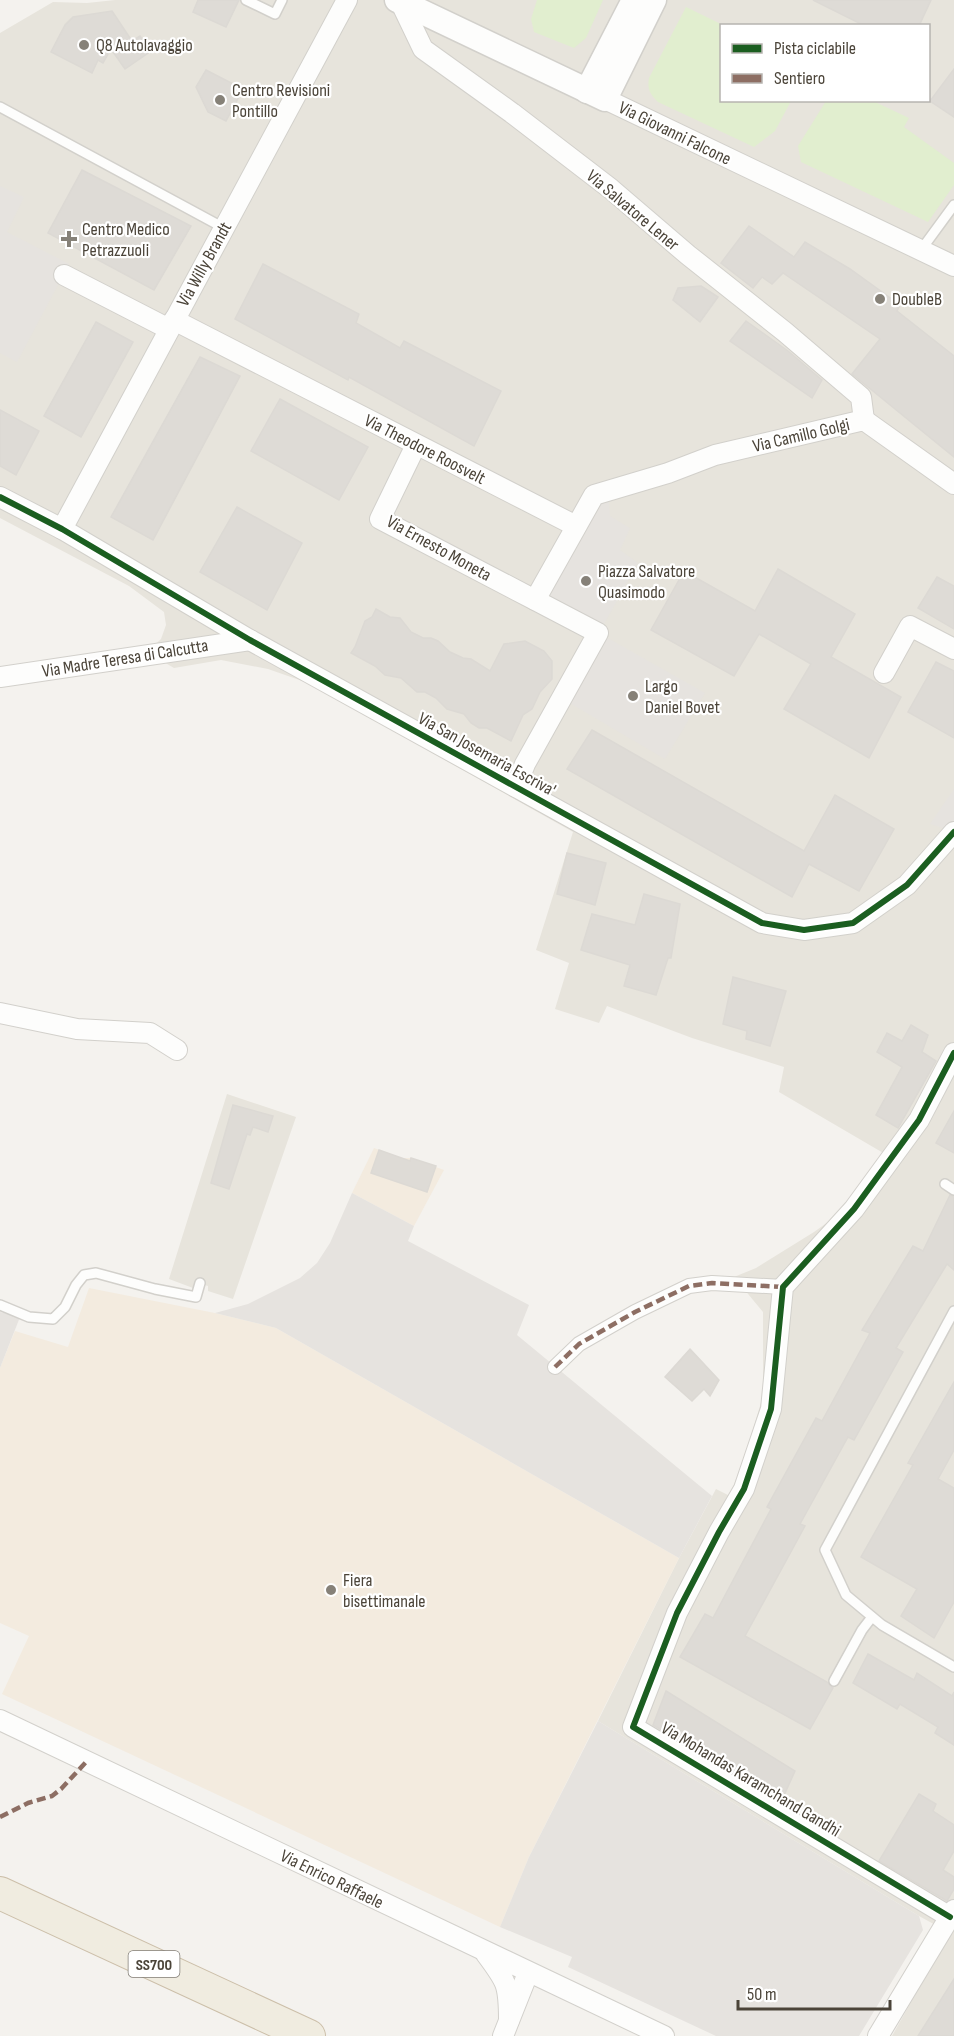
<svg xmlns="http://www.w3.org/2000/svg" width="954" height="2036" font-family="'Sofia Sans Condensed',sans-serif">
<style>
.residential{fill:#e7e4dc;fill-rule:evenodd}
.commercial{fill:#f3ebdf}
.green{fill:#e1eecf}
.parking{fill:#e6e3df}
.building{fill:#dedbd6;stroke:#dcd9d4;stroke-width:1.5}
.lines{fill:none;stroke-linecap:round;stroke-linejoin:round}
.service-casing{stroke:#d2d0cb;stroke-width:12}
.pedestrian-casing{stroke:#d2d0cb;stroke-width:16}
.minor-casing{stroke:#d2d0cb;stroke-width:22}
.tertiary-casing{stroke:#d2d0cb;stroke-width:27}
.trunk-casing{stroke:#ccbfa9;stroke-width:34}
.service{stroke:#fdfdfc;stroke-width:9}
.pedestrian{stroke:#fdfdfc;stroke-width:14}
.minor{stroke:#fdfdfc;stroke-width:20}
.tertiary{stroke:#fdfdfc;stroke-width:24}
.trunk{stroke:#f0ece0;stroke-width:32}
.quiet{stroke:#8d6e63;stroke-width:4.5;stroke-dasharray:9 4.5;stroke-linecap:butt}
.cycleway-casing{stroke:#fff;stroke-width:10}
.cycleway{stroke:#1b5e20;stroke-width:6}
.poi-dot{fill:#868178;stroke:#fff;stroke-width:2}
.labels{text-anchor:middle;stroke-width:4.5;stroke-linejoin:round;paint-order:stroke}
.shield{fill:#fff;stroke:#817c74;stroke-width:1.5}
.shield-label{font-size:16px;font-weight:bold;fill:#4b4439}
.poi-label{font-size:18px;fill:#4b4439;stroke:#fff;text-anchor:start}
.street-label{font-size:18px;fill:#4b4439;stroke:#fff}
</style>
<rect width="100%" height="100%" fill="#f4f2ee"/>
<!-- residential -->
<g class="residential">
<path d="M115,0H954V2036H892L950,1933L919,1916L598,1721L679,1558L716,1489L730,1496L750,1439L763,1396V1312L734,1277L756,1268L814,1232L849,1207L885,1154L779,1092L784,1067L692,1038L607,1006L599,1023L555,1009L569,963L536,950L573,832L308,683L268,669L221,660L174,668L147,652L161,639L166,625L164,612L129,586L0,518V33L53,2L87,3ZM722,26H928V100H722Z"/>
<polygon points="227,1094 296,1117 233,1299 208,1291 208,1286 195,1282 193,1288 169,1279"/>
</g>
<!-- commercial -->
<g class="commercial">
<polygon points="374,1148 402,1158 411,1158 444,1170 414,1226 352,1193"/>
<polygon points="89,1288 215,1313 276,1328 679,1558 529,1857 500,1927 2,1694 29,1636 0,1623 0,1368 15,1331 68,1347"/>
</g>
<!-- green -->
<g class="green">
<polygon points="537,0 603,0 586,38 574,48 534,32 531,19"/>
<path d="M686,7L723,25L722,100L791,101L775,131L754,147L658,102C650,94 647,89 649,78Z"/>
<polygon points="826,101 873,101 909,118 904,127 954,163 954,185 928,222 801,162 798,146"/>
</g>
<!-- parking -->
<g class="parking">
<polygon points="0,186 24,197 7,232 69,264 17,362 0,353"/>
<polygon points="594,495 609,501 610,516 630,528 620,550 638,563 599,633 705,693 665,759 561,698 598,633 535,600"/>
<polygon points="954,789 954,823 949,830 930,824"/>
<polygon points="352,1193 414,1226 408,1241 529,1305 517,1335 712,1496 679,1558 276,1328 215,1313 248,1304 300,1278 317,1263 330,1243"/>
<polygon points="0,1312 20,1317 0,1368"/>
<polygon points="598,1721 919,1916 923,1930 859,2036 716,2036 568,1967 572,1957 500,1927 529,1857"/>
</g>
<!-- building -->
<g class="building">
<polygon points="198,0 239,0 226,27 193,12"/>
<polygon points="813,0 931,0 919,26 865,26"/>
<polygon points="112,11 132,41 140,36 151,51 125,69 111,49 103,63 98,60 92,73 51,52 65,25 73,17"/>
<polygon points="954,69 954,117 930,101"/>
<polygon points="206,70 243,89 226,121 208,112 196,87"/>
<polygon points="82,170 191,226 154,290 48,233"/>
<polygon points="749,226 794,257 805,242 850,269 900,305 897,311 954,356 954,457 852,374 880,339 783,273 772,284 762,277 753,288 721,263"/>
<polygon points="263,264 359,314 356,323 400,348 404,341 501,391 474,446 349,377 348,380 235,319"/>
<polygon points="701,286 718,297 700,322 673,300 678,288"/>
<polygon points="746,321 788,351 822,380 812,398 730,341"/>
<polygon points="96,322 133,342 81,437 44,416"/>
<polygon points="200,357 240,376 153,540 111,517"/>
<polygon points="280,399 368,447 339,500 251,451"/>
<polygon points="0,410 39,431 16,475 0,466"/>
<polygon points="237,507 302,543 267,610 200,572"/>
<polygon points="778,569 855,614 831,657 901,697 869,758 784,709 811,664 759,634 734,676 651,630 684,571 755,611"/>
<polygon points="937,577 954,586 954,629 918,608"/>
<polygon points="376,609 390,617 400,618 411,632 423,638 431,638 438,641 450,652 463,658 471,659 490,671 504,644 525,641 544,651 552,661 552,679 540,692 532,709 523,715 511,741 487,728 479,728 471,723 464,714 447,709 436,698 425,692 417,692 401,678 385,675 375,666 351,653 355,647 365,621 372,617"/>
<polygon points="936,662 954,671 954,738 908,712"/>
<polygon points="592,730 804,851 835,795 894,829 859,891 809,864 792,897 567,769"/>
<polygon points="567,853 606,863 595,905 557,894"/>
<polygon points="644,894 680,904 671,958 668,958 656,995 624,986 630,965 581,950 592,914 635,925"/>
<polygon points="733,977 786,991 770,1046 746,1039 747,1031 723,1024"/>
<polygon points="911,1025 928,1035 922,1052 936,1061 898,1128 876,1115 902,1067 877,1052 887,1033 902,1041"/>
<polygon points="233,1105 273,1116 268,1132 253,1127 250,1135 247,1134 229,1189 211,1183"/>
<polygon points="954,1111 954,1153 936,1143"/>
<polygon points="379,1150 410,1161 411,1158 436,1166 427,1192 371,1173"/>
<polygon points="950,1195 954,1197 954,1270 947,1264 896,1348 903,1352 854,1440 848,1437 800,1524 805,1526 745,1636 827,1682 833,1688 810,1729 680,1657 705,1614 713,1618 771,1509 767,1507 816,1418 822,1421 870,1333 862,1330 913,1246 923,1251"/>
<polygon points="690,1349 719,1380 710,1396 704,1389 692,1401 665,1377"/>
<polygon points="954,1382 954,1450 938,1479 954,1488 954,1602 934,1638 901,1616 917,1589 861,1557 913,1465 908,1463"/>
<polygon points="868,1654 914,1680 917,1673 952,1696 954,1692 954,1745 935,1733 938,1727 900,1704 897,1709 853,1683"/>
<polygon points="666,1691 795,1771 781,1802 653,1725"/>
<polygon points="919,1794 936,1804 933,1811 954,1825 954,1851 943,1870 954,1877 954,1889 947,1901 879,1861"/>
<polygon points="954,1979 954,2036 918,2036"/>
</g>
<g class="lines">
<defs>
<g id="service">
<polyline points="246,0 275,14 282,0"/>
<polyline points="0,107 224,228"/>
<polyline points="921,250 954,205"/>
<polyline points="945,1184 954,1190"/>
<polyline points="0,1305 29,1317 53,1319 65,1307 76,1285 84,1275 96,1273 155,1289 196,1297 200,1283"/>
<polyline points="954,1311 825,1550 846,1595 882,1625 954,1667"/>
<polyline points="834,1681 862,1630 872,1617"/>
</g>
<polyline id="pedestrian" points="555,1367 579,1344 635,1312 689,1286 712,1283 783,1287"/>
<g id="minor">
<polyline points="400,1 423,49 512,113 611,189 688,255 785,332 861,397 864,420"/>
<polyline points="605,99 954,266"/>
<polyline points="64,275 169,329"/>
<polyline points="174,320 576,526"/>
<polyline points="416,445 380,519 535,600 594,495 668,473 715,455 864,420 954,484"/>
<polyline points="0,497 62,529 250,640 762,923 804,930 853,923 907,885 954,832"/>
<polyline points="62,529 347,0"/>
<polyline points="884,673 910,626 954,649"/>
<polyline points="0,677 250,640"/>
<polyline points="516,787 525,764 598,633 535,600"/>
<polyline points="0,1013 77,1029 150,1033 177,1050"/>
<polyline points="0,1720 664,2036"/>
<polyline points="950,1917 633,1727 677,1613 719,1532 744,1489 771,1409 783,1287 854,1209 919,1120 954,1053"/>
<path d="M486,1954C507,1982 509,1985 509,2020"/>
<polyline points="503,2036 528,1973"/>
<polyline points="878,2036 954,1910"/>
</g>
<g id="tertiary">
<polyline points="397,0 605,99 654,0"/>
<polyline points="587,91 634,0"/>
</g>
<polyline id="trunk" points="0,1893 309,2036"/>
</defs>
<!-- service casing -->
<use href="#service" class="service-casing"/>
<!-- pedestrian casing -->
<use href="#pedestrian" class="pedestrian-casing"/>
<!-- minor casing -->
<use href="#minor" class="minor-casing"/>
<!-- tertiary casing -->
<use href="#tertiary" class="tertiary-casing"/>
<!-- trunk casing -->
<use href="#trunk" class="trunk-casing"/>
<!-- service -->
<use href="#service" class="service"/>
<!-- pedestrian -->
<use href="#pedestrian" class="pedestrian"/>
<!-- minor -->
<use href="#minor" class="minor"/>
<!-- tertiary -->
<use href="#tertiary" class="tertiary"/>
<!-- trunk -->
<use href="#trunk" class="trunk"/>
<!-- quiet -->
<g class="quiet">
<polyline points="555,1367 579,1344 635,1312 689,1286 712,1283 783,1287"/>
<polyline points="0,1817 28,1803 52,1796 61,1789 87,1761"/>
</g>
<defs>
<g id="cycleway">
<polyline points="0,497 62,529 250,640 762,923 804,930 853,923 907,885 954,832"/>
<polyline points="950,1917 633,1727 677,1613 719,1532 744,1489 771,1409 783,1287 854,1209 919,1120 954,1053"/>
</g>
</defs>
<!-- cycleway casing -->
<use href="#cycleway" class="cycleway-casing"/>
<!-- cycleway -->
<use href="#cycleway" class="cycleway"/>
</g>
<!-- markers -->
<g class="poi-dot">
<circle cx="84" cy="45" r="6"/>
<circle cx="220" cy="100" r="6"/>
<path d="M66 230h6v6h6v6h-6v6h-6v-6h-6v-6h6z"/>
<circle cx="880" cy="299" r="6"/>
<circle cx="586" cy="581" r="6"/>
<circle cx="633" cy="696" r="6"/>
<circle cx="331" cy="1590" r="6"/>
</g>
<g class="labels">
<!-- shield labels -->
<rect class="shield" x="128.5" y="1951" width="51" height="26" rx="4.5"/>
<g class="shield-label">
<text x="154" y="1970">SS700</text>
</g>
<!-- poi labels -->
<g class="poi-label">
<text x="96" y="51">Q8 Autolavaggio</text>
<text x="232" y="96">Centro Revisioni<tspan x="232" dy="21">Pontillo</tspan></text>
<text x="82" y="235">Centro Medico<tspan x="82" dy="21">Petrazzuoli</tspan></text>
<text x="892" y="305">DoubleB</text>
<text x="598" y="577">Piazza Salvatore<tspan x="598" dy="21">Quasimodo</tspan></text>
<text x="645" y="692">Largo<tspan x="645" dy="21">Daniel Bovet</tspan></text>
<text x="343" y="1586">Fiera<tspan x="343" dy="21">bisettimanale</tspan></text>
</g>
<!-- street labels -->
<g class="street-label">
<text transform="translate(675 133) rotate(26)" y="6">Via Giovanni Falcone</text>
<text transform="translate(633 210) rotate(40)" y="6">Via Salvatore Lener</text>
<text transform="translate(204 264) rotate(-61)" y="6">Via Willy Brandt</text>
<text transform="translate(801 435) rotate(-13)" y="6">Via Camillo Golgi</text>
<text transform="translate(425 449) rotate(27)" y="6">Via Theodore Roosvelt</text>
<text transform="translate(439 548) rotate(29)" y="6">Via Ernesto Moneta</text>
<text transform="translate(125 658) rotate(-9)" y="6">Via Madre Teresa di Calcutta</text>
<text transform="translate(487 754) rotate(29)" y="6">Via San Josemaria Escriva'</text>
<text transform="translate(751 1779) rotate(31)" y="6">Via Mohandas Karamchand Gandhi</text>
<text transform="translate(332 1879) rotate(26)" y="6">Via Enrico Raffaele</text>
</g>
</g>
<!-- legend -->
<rect x="720" y="24" width="210" height="78" fill="#ffffff" stroke="#b7b4b0" stroke-width="1.5"/>
<rect x="732" y="44" width="30" height="9" fill="#1b5e20" stroke="#b7b4b0" stroke-width="1.5"/>
<text x="774" y="54" font-size="18" fill="#4b4439">Pista ciclabile</text>
<rect x="732" y="74" width="30" height="9" fill="#8d6e63" stroke="#b7b4b0" stroke-width="1.5"/>
<text x="774" y="84" font-size="18" fill="#4b4439">Sentiero</text>
<!-- scale -->
<path d="M738 2000v9h152v-9" fill="none" stroke="#4b4439" stroke-width="3"/>
<text x="747" y="2000" font-size="18" fill="#4b4439" stroke="#ffffff" stroke-width="4.5" paint-order="stroke">50 m</text>
</svg>
